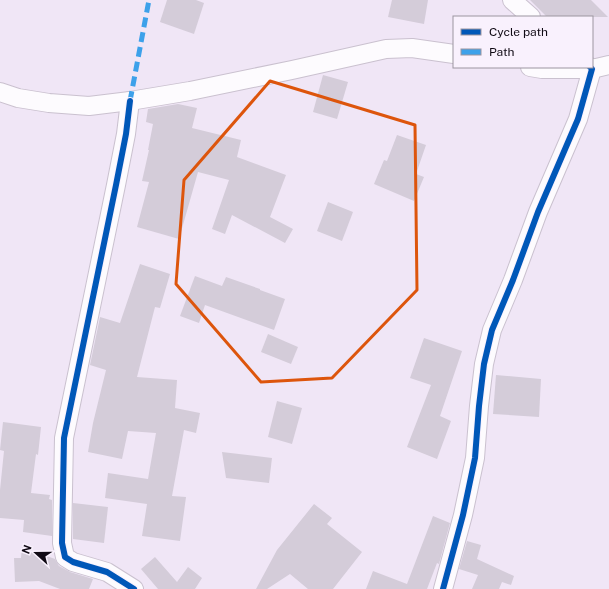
<svg xmlns="http://www.w3.org/2000/svg" width="609" height="589" font-family="'Public Sans',sans-serif">
<style>
.building{fill:#d4ccd9}
.lines{fill:none;stroke-linecap:round;stroke-linejoin:round}
.street-casing{stroke:#cac1cf;stroke-width:20}
.street{stroke:#fdfbfe;stroke-width:18}
.quiet{stroke:#3da1ea;stroke-width:5;stroke-dasharray:10 5;stroke-linecap:butt}
.cycleway-casing{stroke:#f9f1fd;stroke-width:8}
.cycleway{stroke:#0057b8;stroke-width:6}
.marked{fill:none;stroke:#dd550c;stroke-width:3;stroke-linejoin:round}
</style>
<rect width="100%" height="100%" fill="#f0e6f6"/>
<!-- building -->
<g class="building">
<polygon points="167,0 196,0 204,3 194,34 160,22"/>
<polygon points="392,0 428,0 424,24 388,17"/>
<polygon points="530,0 591,0 608,17 547,17"/>
<polygon points="323,75 348,82 337,119 313,112"/>
<polygon points="178,104 197,108 192,128 241,140 237,157 286,175 270,217 293,229 285,243 232,215 225,234 212,229 229,180 198,172 179,239 137,227 149,182 142,181 149,150 148,150 153,124 146,122 148,109"/>
<polygon points="397,135 426,145 416,174 424,177 414,201 374,184 384,160 387,161"/>
<polygon points="328,202 353,212 342,241 317,231"/>
<polygon points="140,264 170,274 160,308 155,307 137,377 177,380 175,408 200,413 196,433 184,430 172,496 186,497 180,541 142,536 147,504 105,498 108,473 148,479 156,433 128,431 122,459 88,452 93,423 106,370 90,365 100,317 120,323"/>
<polygon points="195,276 222,286 226,277 260,289 260,290 285,299 274,330 205,305 199,323 180,316"/>
<polygon points="268,334 298,347 291,364 261,352"/>
<polygon points="424,338 462,351 440,416 451,421 437,459 407,447 431,385 410,378"/>
<polygon points="496,375 541,379 539,417 493,414"/>
<polygon points="277,401 302,408 292,444 268,437"/>
<polygon points="3,422 41,427 38,455 36,454 31,493 50,495 49,499 52,500 52,536 23,532 24,520 0,518 0,490 4,451 0,450"/>
<polygon points="222,452 272,458 269,483 226,478"/>
<polygon points="73,503 108,507 104,543 73,539"/>
<polygon points="314,504 332,518 327,524 362,552 333,589 308,589 290,574 267,589 256,589 277,550"/>
<polygon points="433,516 450,523 439,564 437,563 427,589 366,589 373,571 407,584"/>
<polygon points="467,541 481,545 477,559 514,576 511,585 502,582 499,589 472,589 478,575 459,569"/>
<polygon points="22,547 55,559 57,563 59,566 70,572 93,579 89,589 60,589 39,581 15,582 14,558 21,558"/>
<polygon points="155,557 177,582 188,567 202,578 195,589 158,589 141,569"/>
</g>
<g class="lines">
<defs>
<g id="street">
<polyline points="512,0 531,17"/>
<polyline points="530,67 542,69 592,69 609,65"/>
<polyline points="0,92 18,98 49,103 89,106 130,101 190,91 292,70 386,49 412,48 454,54"/>
<polyline points="130,101 126,134 116,185 64,438 62,543 65,557 73,562 107,572 134,589"/>
<polyline points="443,589 463,515 475,458 479,406 484,364 492,330 513,280 538,212 578,119 592,69 590,67"/>
</g>
</defs>
<!-- street casing -->
<use href="#street" class="street-casing"/>
<!-- street -->
<use href="#street" class="street"/>
<!-- quiet -->
<polyline class="quiet" points="130,101 149,0"/>
<defs>
<g id="cycleway">
<polyline points="130,101 126,134 116,185 64,438 62,543 65,557 73,562 107,572 134,589"/>
<polyline points="443,589 463,515 475,458 479,406 484,364 492,330 513,280 538,212 578,119 592,69 590,67"/>
</g>
</defs>
<!-- cycleway casing -->
<use href="#cycleway" class="cycleway-casing"/>
<!-- cycleway -->
<use href="#cycleway" class="cycleway"/>
</g>
<!-- marked area -->
<path class="marked" d="M270,81L415,125L417,290L332,378L261,382L176,284L184,180Z"/>
<!-- legend -->
<rect x="453" y="16" width="140" height="52" fill="#f9f1fd" stroke="#9c95a0"/>
<rect x="461" y="29" width="20" height="6" fill="#0057b8" stroke="#9c95a0"/>
<text x="489" y="36" font-size="12" fill="#100a14">Cycle path</text>
<rect x="461" y="49" width="20" height="6" fill="#3da1ea" stroke="#9c95a0"/>
<text x="489" y="56" font-size="12" fill="#100a14">Path</text>
<!-- north arrow -->
<g transform="translate(36 553) rotate(291)" stroke="#f9f1fd" stroke-width="3" paint-order="stroke">
<path d="M0-3L7 15L0 10L-7 15Z" fill="#100a14"/>
<text y="-6" font-size="11" font-weight="bold" text-anchor="middle" fill="#100a14">N</text>
</g>
</svg>
